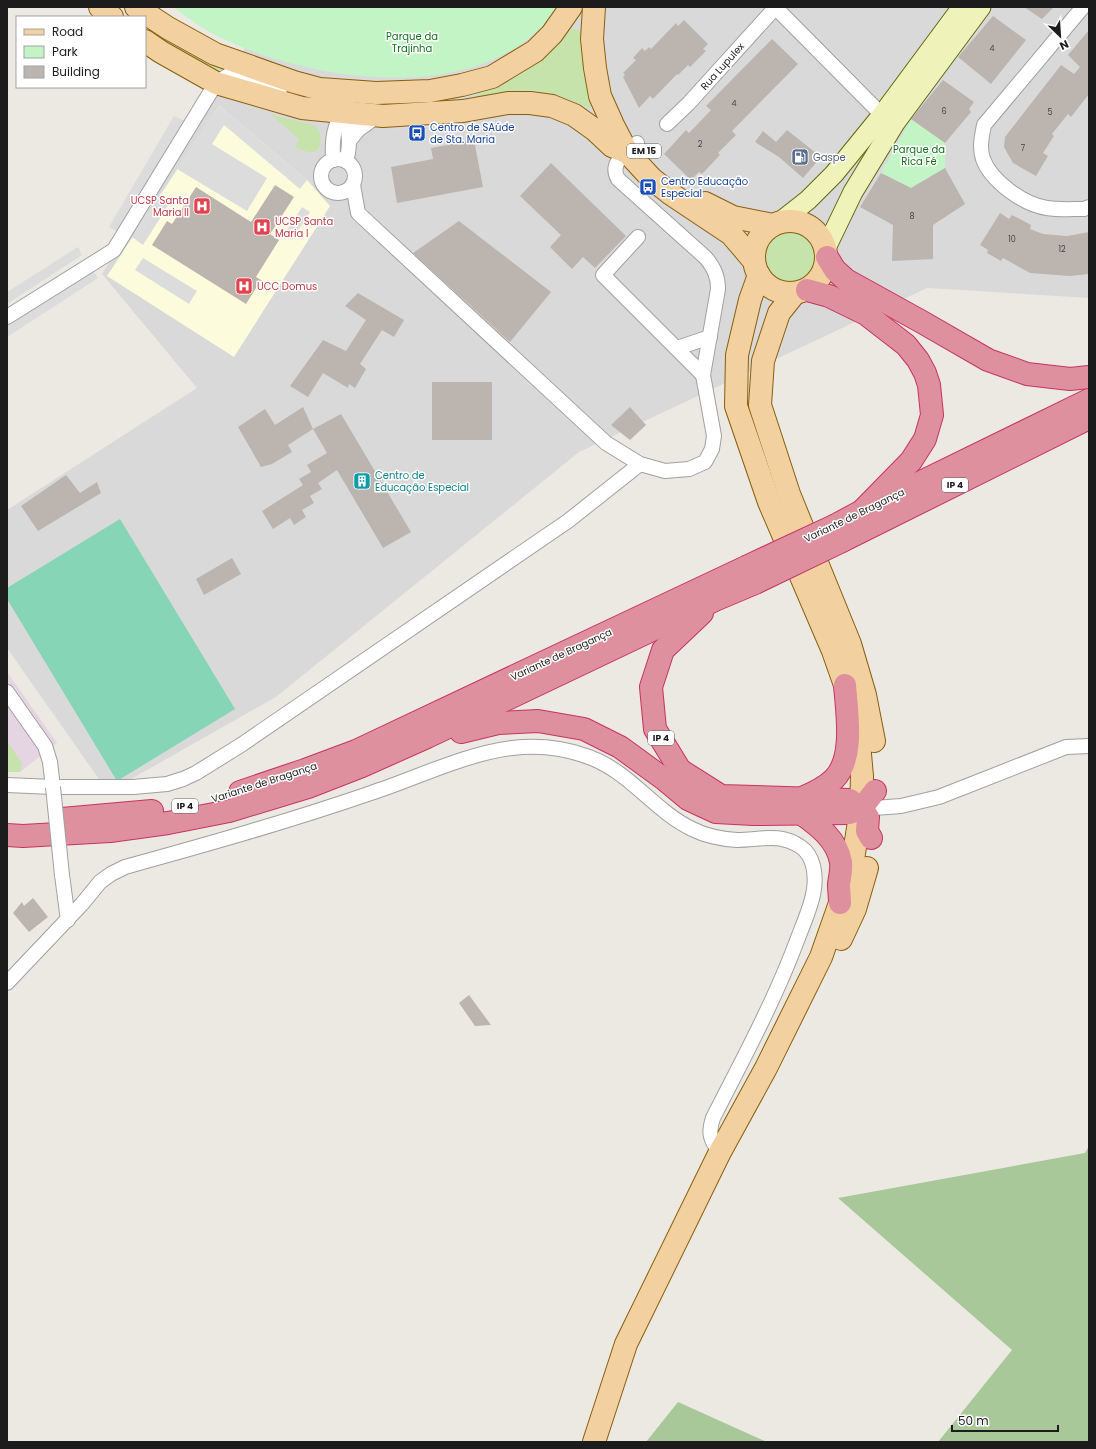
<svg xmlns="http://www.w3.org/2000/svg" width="1096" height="1449" font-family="Poppins,sans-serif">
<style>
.residential{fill:#dad9d9}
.industrial{fill:#e5d5e2}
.education{fill:#fcfcdc}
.grass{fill:#c7e3ac}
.forest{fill:#a8c89a}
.park{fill:#c2f4c6}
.pitch{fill:#86d5b7}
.parking{fill:#dcdcdc}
.building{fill:#bcb5af}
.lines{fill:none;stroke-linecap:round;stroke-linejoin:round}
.street-casing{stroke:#a0a0a0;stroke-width:16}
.secondary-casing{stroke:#5e680e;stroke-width:21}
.primary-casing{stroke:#875f0d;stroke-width:24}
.highway-casing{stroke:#c73265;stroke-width:24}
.street{stroke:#fff;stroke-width:14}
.secondary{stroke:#f0f3b9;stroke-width:19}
.primary{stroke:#f3d0a0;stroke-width:22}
.highway{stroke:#de909e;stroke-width:22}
.street-bridge-casing{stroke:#a0a0a0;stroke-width:16;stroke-linecap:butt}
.highway-bridge-casing{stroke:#c73265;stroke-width:24;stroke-linecap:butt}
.street-bridge{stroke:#fff;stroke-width:14}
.highway-bridge{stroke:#de909e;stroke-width:22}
.labels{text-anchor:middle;stroke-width:3;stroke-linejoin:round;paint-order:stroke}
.number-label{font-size:8px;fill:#444241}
.shield{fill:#fff;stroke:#606060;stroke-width:1}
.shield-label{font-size:9px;font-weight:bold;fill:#1c1c1c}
.park-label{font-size:10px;fill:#146f1c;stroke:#fff}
.street-label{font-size:10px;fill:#1c1c1c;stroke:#fff}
.transit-label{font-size:10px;fill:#164399;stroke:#fff;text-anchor:start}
.service-label{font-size:10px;fill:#4e5e75;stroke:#fff;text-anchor:start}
.health-label{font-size:10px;fill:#be3a42;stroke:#fff;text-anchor:start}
.culture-label{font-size:10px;fill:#0d838f;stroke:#fff;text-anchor:start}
</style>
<rect width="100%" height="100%" fill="#ece9e2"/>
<!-- residential -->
<polygon class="residential" points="284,7 1089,7 1089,298 927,288 579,452 276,697 108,792 7,648 7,510 197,388 102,274 245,48"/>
<!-- industrial -->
<polygon class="industrial" points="7,672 57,743 20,772 7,772"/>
<!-- education -->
<polygon class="education" points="219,106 307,180 330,206 234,357 107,276"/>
<!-- grass -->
<g class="grass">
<polygon points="145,25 254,80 253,86 211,69 145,32"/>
<polygon points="568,28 579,30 583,34 593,106 589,108 586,107 572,101 552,94 531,90 511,91 457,102 471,98 489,88"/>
<path d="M270,114C280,118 309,122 315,126C322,132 324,150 313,152C307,153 300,149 295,147L299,139Z"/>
<circle cx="792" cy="256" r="28"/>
<polygon points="7,741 22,763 20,772 7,772"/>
</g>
<!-- forest -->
<g class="forest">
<polygon points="1089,1146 1089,1442 938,1442 1012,1350 838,1198 1085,1153"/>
<polygon points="678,1402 767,1442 646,1442"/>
</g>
<!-- park -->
<g class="park">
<path d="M173,7H558C488,109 314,83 219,37C203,29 188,18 173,7Z"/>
<polygon points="911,119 945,143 945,168 911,188 881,173"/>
</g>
<!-- pitch -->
<polygon class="pitch" points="120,519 235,709 117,781 7,599 7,588"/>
<!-- parking -->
<g class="parking">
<polygon points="219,106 307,180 300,189 224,125 212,144 267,178 247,211 177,169"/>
<polygon points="498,115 442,126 389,129 385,123"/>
<polygon points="174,116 185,121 118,232 109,227"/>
<polygon points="159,196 169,204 143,245 132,237"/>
<polygon points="302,207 310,212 292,240 284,235"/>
<polygon points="78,247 82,255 7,304 7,292"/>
<polygon points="143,258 197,291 189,304 135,270"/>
<polygon points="92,270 98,278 7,337 7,324"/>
</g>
<!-- building -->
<g class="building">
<polygon points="1024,7 1054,7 1042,19"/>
<polygon points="993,16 1026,40 991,84 958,57"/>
<polygon points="684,20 708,44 703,49 706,51 690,67 688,65 678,75 677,74 653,99 650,96 639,108 623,77 625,75 623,73 636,60 633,58 642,48 645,51 649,47 651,49 676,23 678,26"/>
<polygon points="1089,30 1089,94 1071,117 1068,114 1052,134 1054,136 1043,153 1048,156 1036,176 1013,163 1004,147 1005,137 1061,65 1074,74 1080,67 1068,55"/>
<polygon points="772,39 798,64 732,131 736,135 718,153 720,155 702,174 699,172 691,180 664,154 686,130 689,133 711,110 706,106"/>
<polygon points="943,80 974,102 969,109 971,112 945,143 911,119"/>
<polygon points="787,130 821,157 803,178 779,157 755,142 763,131 776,142"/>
<polygon points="474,140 483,187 397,203 391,167 433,159 431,148"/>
<polygon points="551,163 626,236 595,268 583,257 572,269 550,247 561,235 520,196"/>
<polygon points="945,168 965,204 933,225 933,259 892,261 893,225 860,207 881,173 911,188"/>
<polygon points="275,185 294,197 270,234 279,240 256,277 261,280 246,304 152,245 167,221 172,224 196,187 251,222"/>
<polygon points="1000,213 1009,219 1012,215 1031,225 1030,229 1043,234 1067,236 1089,232 1089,274 1070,276 1030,273 1003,258 1001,261 987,253 988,250 980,245"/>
<polygon points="459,221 551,292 510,342 413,253"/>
<polygon points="358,293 404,320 394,337 382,330 360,364 366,369 355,388 349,384 348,388 323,373 308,397 290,386 323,340 346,351 366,320 345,306"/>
<rect x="432" y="382" width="60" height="58"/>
<polygon points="303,407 313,429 288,445 292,452 272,464 261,467 238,427 265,409 275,425"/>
<polygon points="630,407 646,425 630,440 611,425"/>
<polygon points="341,414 411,532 383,548 337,470 318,483 322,489 310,496 314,503 302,510 306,517 294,525 290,518 273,529 262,511 303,485 299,479 311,472 307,465 327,453 313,429"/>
<polygon points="66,475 80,493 97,482 101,493 38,531 21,506"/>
<polygon points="232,558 241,574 204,595 196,579"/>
<polygon points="33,898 48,917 29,932 13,913 22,902 24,906"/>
<polygon points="469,995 491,1025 475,1026 459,1003"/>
</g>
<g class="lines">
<defs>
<g id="street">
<polyline points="775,7 882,115"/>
<path d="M1083,7L984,125C982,136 979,147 983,159C991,181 1024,205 1047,208C1059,210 1072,209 1084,209L1089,207"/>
<path d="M338,108C350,119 351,146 346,161"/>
<polyline points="667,124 689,103 775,8"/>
<polyline points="349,141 358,130 377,116"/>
<circle cx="338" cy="176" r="17"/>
<path d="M333,160C332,142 333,123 346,110"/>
<path d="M353,185L358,213L606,443L640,464L665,471L689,469L705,462L712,449L714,436L703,375L718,289C718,276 714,268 706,258L618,179C609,163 625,153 637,143"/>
<polyline points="638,237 603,275 703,375"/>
<polyline points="7,317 114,250 216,83 232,73 278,87 284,85"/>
<polyline points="677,348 710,337"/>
<polyline points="7,692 45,746 50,762 53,787"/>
<polyline points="7,785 53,787 133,787 167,784 183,779 196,773 241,745 568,521 640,464"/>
<polyline points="861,809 901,806 939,797 1066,747 1089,746"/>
<polyline points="62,875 68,920"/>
<path d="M7,983L82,904L100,882L111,874L125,867C208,844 290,821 371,793C417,778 464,754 512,748C536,745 560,747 583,755C629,769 651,809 692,829C706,836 722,839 737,840C761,840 779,832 801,847C814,856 816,875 814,889C812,905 804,922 798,938C775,1000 743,1059 713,1118C708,1133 710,1140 720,1152"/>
</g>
<g id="secondary">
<polyline points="780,222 808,200 834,174 882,115 962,7"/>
<polyline points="826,248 853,192 895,123 981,7"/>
</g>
<g id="primary">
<polyline points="100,7 112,17"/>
<polyline points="136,7 168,28 215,54 294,82 320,89 376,93 430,91 462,85 492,77 535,51 552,34 571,7"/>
<polyline points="594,7 592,39 595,68 600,96 613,125 627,152 652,179 671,194 731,234 754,261"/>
<polyline points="145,41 161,52 216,83 302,108 383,116 463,111 508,103 530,103 552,106 574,115 595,130 612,146 627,152"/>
<polyline points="705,203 733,217 773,225"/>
<circle cx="790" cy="257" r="36"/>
<polyline points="795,293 779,313 763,361 760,405 789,494 850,644 865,695 874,741"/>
<polyline points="841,939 855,909 867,868"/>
<polyline points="594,1442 626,1344 720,1152 766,1068 821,957 840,903 852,866 861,809 862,776 860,754 854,720 845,685 833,651 769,502 736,406 737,355 750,300 759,275"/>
</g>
<g id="highway">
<polyline points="827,257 835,270 846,280 922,322 988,360 1027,374 1070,379 1089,377"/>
<polyline points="807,290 829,296 866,314 906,345 918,360 925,373 929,385 932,415 925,439 911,461 862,511"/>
<polyline points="836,525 862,511 1089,400"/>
<polyline points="842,541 1089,418"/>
<polyline points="702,613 663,650 651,687 655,729 680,770 721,796 850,800 861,809 868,817 867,831 871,838"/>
<polyline points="461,732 498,723 538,721 584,729 620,747 664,779 688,799 716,812 753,814 849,813 861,809 875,791"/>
<polyline points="240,792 305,770 356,751 746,567"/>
<path d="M802,798C814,793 825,788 834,779C855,758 847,712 845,685"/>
<path d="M802,814C819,826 837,840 841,862C842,869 840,877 839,884C839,890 840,897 840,903"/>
<polyline points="62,819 152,811"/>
<polyline points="7,835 23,836 110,831 168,823 229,811 308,787 362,766 427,737 717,599 755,583"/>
</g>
</defs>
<!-- street casing -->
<use href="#street" class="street-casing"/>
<!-- secondary casing -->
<use href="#secondary" class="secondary-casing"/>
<!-- primary casing -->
<use href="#primary" class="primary-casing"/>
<!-- highway casing -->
<use href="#highway" class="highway-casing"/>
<!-- street -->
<use href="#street" class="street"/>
<!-- secondary -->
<use href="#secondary" class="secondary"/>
<!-- primary -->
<use href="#primary" class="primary"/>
<!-- highway -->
<use href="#highway" class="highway"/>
<defs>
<polyline id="street-bridge" points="53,787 62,875"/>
<g id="highway-bridge">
<polyline points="746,567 836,525"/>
<polyline points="755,583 842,541"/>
</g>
</defs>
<!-- street-bridge casing -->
<use href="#street-bridge" class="street-bridge-casing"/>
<!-- highway-bridge casing -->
<use href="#highway-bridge" class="highway-bridge-casing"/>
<!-- street-bridge -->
<use href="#street-bridge" class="street-bridge"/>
<!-- highway-bridge -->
<use href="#highway-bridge" class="highway-bridge"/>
</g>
<!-- icons -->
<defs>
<symbol id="bus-square" viewBox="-11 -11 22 22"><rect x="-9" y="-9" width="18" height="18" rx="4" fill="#1a4fb4" stroke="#fff"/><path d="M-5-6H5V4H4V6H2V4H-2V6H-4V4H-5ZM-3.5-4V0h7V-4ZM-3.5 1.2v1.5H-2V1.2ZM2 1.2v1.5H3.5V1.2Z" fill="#fff"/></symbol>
<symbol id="fuel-square" viewBox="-11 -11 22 22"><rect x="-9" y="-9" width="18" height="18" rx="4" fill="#5c6f8a" stroke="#fff"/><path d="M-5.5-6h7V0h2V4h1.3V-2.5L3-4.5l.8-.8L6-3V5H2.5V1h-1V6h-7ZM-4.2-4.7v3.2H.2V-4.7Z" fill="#fff"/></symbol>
<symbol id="hospital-square" viewBox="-11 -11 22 22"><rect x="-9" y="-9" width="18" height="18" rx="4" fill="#e0444e" stroke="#fff"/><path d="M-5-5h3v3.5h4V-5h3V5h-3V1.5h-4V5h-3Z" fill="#fff"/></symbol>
<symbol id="building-square" viewBox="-11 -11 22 22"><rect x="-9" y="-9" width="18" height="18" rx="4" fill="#0f9aa8" stroke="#fff"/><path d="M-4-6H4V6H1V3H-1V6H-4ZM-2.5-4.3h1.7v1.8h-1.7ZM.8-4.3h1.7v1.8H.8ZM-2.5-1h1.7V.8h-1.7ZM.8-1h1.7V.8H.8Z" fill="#fff"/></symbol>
</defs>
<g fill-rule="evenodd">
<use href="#bus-square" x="407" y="123" width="20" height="20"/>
<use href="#fuel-square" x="790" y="147" width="20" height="20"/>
<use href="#bus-square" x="638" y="177" width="20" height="20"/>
<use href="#hospital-square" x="192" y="196" width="20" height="20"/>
<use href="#hospital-square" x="252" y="217" width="20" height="20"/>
<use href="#hospital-square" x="234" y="276" width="20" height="20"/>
<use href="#building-square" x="352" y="471" width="20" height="20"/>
</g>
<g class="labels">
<!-- number labels -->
<g class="number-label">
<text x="992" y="51">4</text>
<text x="734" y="106">4</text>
<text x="944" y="114">6</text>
<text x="1050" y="115">5</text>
<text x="700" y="147">2</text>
<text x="1023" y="151">7</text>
<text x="912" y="219">8</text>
<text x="1012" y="242">10</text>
<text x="1062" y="252">12</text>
</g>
<!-- shield labels -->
<g class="shield">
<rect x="627" y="144" width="34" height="14" rx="3"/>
<rect x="942" y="478" width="26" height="14" rx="3"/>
<rect x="648" y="731" width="26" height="14" rx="3"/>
<rect x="172" y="799" width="26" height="14" rx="3"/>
</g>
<g class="shield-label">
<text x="644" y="154">EM 15</text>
<text x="955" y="488">IP 4</text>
<text x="661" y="741">IP 4</text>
<text x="185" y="809">IP 4</text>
</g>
<!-- park labels -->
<g class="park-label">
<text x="412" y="40">Parque da<tspan x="412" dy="12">Trajinha</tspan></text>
<text x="919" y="153">Parque da<tspan x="919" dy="12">Rica Fé</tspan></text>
</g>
<!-- street labels -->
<g class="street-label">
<text transform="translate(722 66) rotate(-48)" y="4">Rua Lupulex</text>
<text transform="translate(854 515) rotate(-26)" y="4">Variante de Bragança</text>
<text transform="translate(561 654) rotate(-25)" y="4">Variante de Bragança</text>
<text transform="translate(264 782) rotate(-18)" y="4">Variante de Bragança</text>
</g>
<!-- transit labels -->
<g class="transit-label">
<text x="430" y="131">Centro de SAúde<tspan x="430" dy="12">de Sta. Maria</tspan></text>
<text x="661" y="185">Centro Educação<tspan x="661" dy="12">Especial</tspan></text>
</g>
<!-- service labels -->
<g class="service-label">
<text x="813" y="161">Gaspe</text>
</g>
<!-- health labels -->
<g class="health-label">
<text x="189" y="204" text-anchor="end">UCSP Santa<tspan x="189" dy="12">Maria II</tspan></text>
<text x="275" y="225">UCSP Santa<tspan x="275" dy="12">Maria I</tspan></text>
<text x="257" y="290">UCC Domus</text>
</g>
<!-- culture labels -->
<g class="culture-label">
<text x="375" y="479">Centro de<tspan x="375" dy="12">Educação Especial</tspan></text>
</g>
</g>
<!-- border -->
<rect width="1096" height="1449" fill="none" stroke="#1c1c1c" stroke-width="16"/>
<!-- legend -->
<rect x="16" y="16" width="130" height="72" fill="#ffffff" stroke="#a4a4a4"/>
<rect x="24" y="29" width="20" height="6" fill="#f3d0a0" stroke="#a4a4a4"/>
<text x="52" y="36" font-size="12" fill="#1c1c1c">Road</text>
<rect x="24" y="46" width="20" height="12" fill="#c2f4c6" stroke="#a4a4a4"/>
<text x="52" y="56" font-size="12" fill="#1c1c1c">Park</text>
<rect x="24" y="66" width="20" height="12" fill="#bcb5af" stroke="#a4a4a4"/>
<text x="52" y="76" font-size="12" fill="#1c1c1c">Building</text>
<!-- north arrow -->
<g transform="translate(1060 36) rotate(155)" stroke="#ffffff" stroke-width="3" paint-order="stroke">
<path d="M0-3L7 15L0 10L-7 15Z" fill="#1c1c1c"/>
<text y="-6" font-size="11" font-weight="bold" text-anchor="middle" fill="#1c1c1c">N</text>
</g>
<!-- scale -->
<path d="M952 1425v6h106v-6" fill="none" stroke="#1c1c1c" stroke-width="2"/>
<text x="958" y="1425" font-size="12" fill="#1c1c1c" stroke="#ffffff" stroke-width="3" paint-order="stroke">50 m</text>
</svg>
